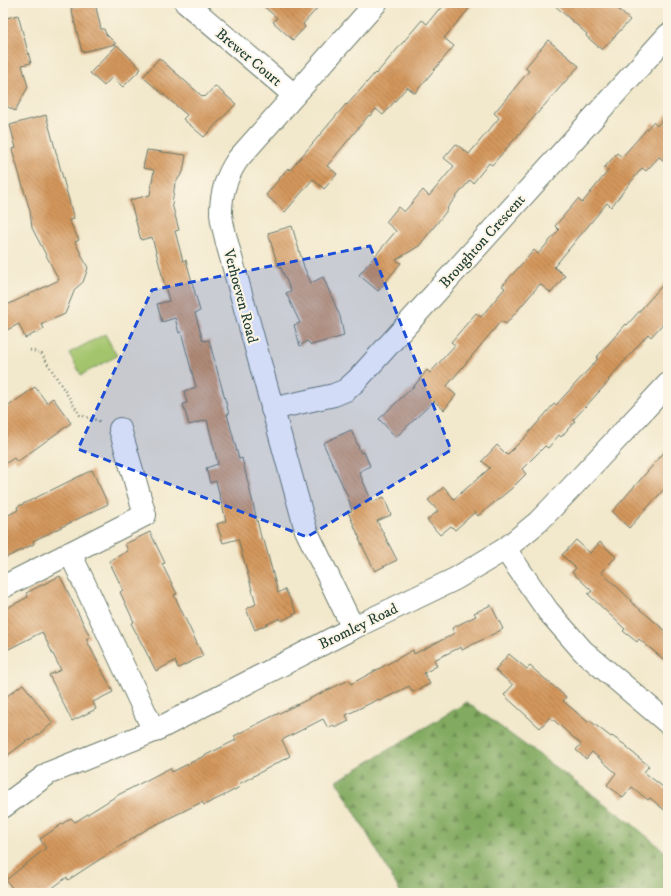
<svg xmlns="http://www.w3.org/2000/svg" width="671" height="896" font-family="'IM FELL DW Pica',serif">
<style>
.forest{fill:url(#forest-firs);stroke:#50744a}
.pitch{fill:#a3c46c;stroke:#618050}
.building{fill:url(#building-back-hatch)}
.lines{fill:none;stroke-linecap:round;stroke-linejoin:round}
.minor-casing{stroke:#697969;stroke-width:24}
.path{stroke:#697969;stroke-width:2.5;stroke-dasharray:1 3;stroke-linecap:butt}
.minor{stroke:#fff;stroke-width:22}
.marked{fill:#1d4ed8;fill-opacity:0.2;stroke:#1d4ed8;stroke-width:3;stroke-dasharray:8 5;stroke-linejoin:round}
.labels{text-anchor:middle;stroke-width:4;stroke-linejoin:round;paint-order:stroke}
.street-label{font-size:15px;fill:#1f3d34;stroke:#fcf5e5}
</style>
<defs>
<pattern id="forest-firs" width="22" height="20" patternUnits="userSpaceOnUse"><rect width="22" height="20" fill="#82aa60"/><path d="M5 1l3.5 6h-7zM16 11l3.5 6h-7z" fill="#6a8c50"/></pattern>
<pattern id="building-back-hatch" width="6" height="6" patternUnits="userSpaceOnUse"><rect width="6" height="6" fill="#d3965b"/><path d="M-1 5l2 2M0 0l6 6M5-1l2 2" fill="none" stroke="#ab7c4c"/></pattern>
</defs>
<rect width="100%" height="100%" fill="#fcf5e5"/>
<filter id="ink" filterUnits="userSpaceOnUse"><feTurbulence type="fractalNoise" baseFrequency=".025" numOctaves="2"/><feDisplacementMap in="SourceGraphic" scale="8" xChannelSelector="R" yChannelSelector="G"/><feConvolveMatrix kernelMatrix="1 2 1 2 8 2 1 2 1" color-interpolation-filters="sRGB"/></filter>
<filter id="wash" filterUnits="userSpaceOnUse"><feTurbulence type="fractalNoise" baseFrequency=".012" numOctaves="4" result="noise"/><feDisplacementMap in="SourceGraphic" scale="16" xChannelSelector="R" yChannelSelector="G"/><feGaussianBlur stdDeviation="0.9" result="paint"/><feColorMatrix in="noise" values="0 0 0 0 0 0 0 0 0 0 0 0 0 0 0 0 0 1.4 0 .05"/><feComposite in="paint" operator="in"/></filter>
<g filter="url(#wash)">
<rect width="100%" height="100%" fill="#f2e8cc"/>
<!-- forest -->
<polygon class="forest" points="467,702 632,824 668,854 668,893 401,893 337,781"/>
<!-- pitch -->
<polygon class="pitch" points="105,334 117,356 81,375 69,353"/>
<g id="blocks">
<!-- building -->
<g class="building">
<polygon points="95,3 101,29 104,29 106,34 116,44 82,52 71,8"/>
<polygon points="260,3 322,3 303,24 305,27 293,40 273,22 277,18"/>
<polygon points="446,3 474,3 444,38 454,46 415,93 407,87 383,115 376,109 370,116 369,115 327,166 337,174 324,189 313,179 285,212 266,195 288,168 290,170 346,104 347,105 375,73 376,74 422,20 427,24 439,9 440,10"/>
<polygon points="552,3 611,3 630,20 602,50 586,36 587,34"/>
<polygon points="18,15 31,63 22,65 28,87 15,111 3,104 3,19"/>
<polygon points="548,40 579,66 492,165 489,163 473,183 470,180 447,208 448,209 419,246 396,260 401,263 378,291 359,275 396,231 386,222 398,207 404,212 423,190 429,196 454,166 444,158 456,144 469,154 499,118 494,113 529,71 525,68"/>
<polygon points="117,45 141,69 123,87 112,77 104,86 90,73"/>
<polygon points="159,58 203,97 204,96 205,97 215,86 236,104 204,137 183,119 187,115 143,77"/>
<polygon points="668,113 668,164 659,157 646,171 642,168 611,207 607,203 554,267 565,276 551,293 540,284 506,324 501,321 446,387 456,395 444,410 434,401 396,437 379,419 415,385 427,370 430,373 455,345 451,342 476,313 481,317 505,288 502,286 534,250 538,254 559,230 555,226 578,199 582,203 608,171 604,168 617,153 622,157 653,122 657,126"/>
<polygon points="46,115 74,219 69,220 79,240 75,242 88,268 83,282 75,289 65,314 42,324 44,329 25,338 19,324 3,332 3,307 59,280 32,228 30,211 12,149 16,148 10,125"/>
<polygon points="147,150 186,155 183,172 175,183 172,204 179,230 175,231 183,261 186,260 200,311 195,313 203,341 209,340 229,414 227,414 239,459 242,458 262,541 264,540 278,593 285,589 297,613 281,621 280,618 255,630 246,609 256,604 238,539 223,543 217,524 226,521 216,481 210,483 206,468 218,464 207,420 189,425 183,404 187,403 184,391 196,387 181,332 179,333 175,318 162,322 157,304 169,301 152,237 141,240 130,200 150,195 154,170 143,168"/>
<polygon points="292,226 304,267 311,283 323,277 340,316 344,336 311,345 307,341 300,346 294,325 300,323 286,293 291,291 280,266 278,266 268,233"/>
<polygon points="668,279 668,318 651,337 648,334 608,380 609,381 573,420 575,421 561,437 559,435 548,448 545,446 522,469 526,474 511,489 478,516 475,512 455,530 451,526 440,535 427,520 438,511 428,500 444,487 454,499 490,468 482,461 497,445 507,455 526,436 554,404 556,405 598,359 596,358 626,324 627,325"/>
<polygon points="35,387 47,403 53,398 71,423 17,462 14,458 3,465 3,410"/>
<polygon points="351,430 361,453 364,452 370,466 359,472 372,502 384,497 391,515 377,521 397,560 375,571 359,539 360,539 348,512 352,511 348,497 323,443"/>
<polygon points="668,448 668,485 629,528 612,512"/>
<polygon points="92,470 108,504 33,541 34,544 3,559 3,518 18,510 17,507"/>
<polygon points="150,532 165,563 162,564 177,594 174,595 203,656 178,668 175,661 156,671 131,623 134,622 120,592 123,590 109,561 128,551 125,544"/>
<polygon points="576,540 590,553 600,542 616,557 601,572 631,600 630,601 668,633 668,663 639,639 637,642 623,631 625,629 588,594 592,591 572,572 576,568 562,555"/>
<polygon points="60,576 90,637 86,639 113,692 93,702 96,709 72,721 49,675 61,670 42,632 3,652 3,610 28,597 26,593"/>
<polygon points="491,605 503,629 462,650 461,647 434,660 437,666 424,673 430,684 413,692 409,686 380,701 379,699 346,715 349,721 335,728 334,725 328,728 323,719 282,740 290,756 239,784 240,787 223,796 204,805 202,802 147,829 68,880 67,877 46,893 16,893 6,880 46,848 40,839 71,818 75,822 118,795 170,768 172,772 236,740 234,736 271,717 349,680 351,684 413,650 414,654 448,637 454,633 452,628 476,616 474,613"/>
<polygon points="509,654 527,669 530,666 566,697 563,701 588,722 589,720 611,737 612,736 628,747 627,748 649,766 644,772 668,791 668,813 650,798 648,800 632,787 623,798 607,785 616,773 592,752 586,759 576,750 581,744 550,717 540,728 504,695 513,685 495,670"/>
<polygon points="23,684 53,723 30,741 29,739 3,759 3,699"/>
</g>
</g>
</g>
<g filter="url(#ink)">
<use href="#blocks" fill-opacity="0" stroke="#697969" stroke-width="1"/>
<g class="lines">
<defs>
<g id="minor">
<polyline points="186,3 294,95"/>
<polyline points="272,409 334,395 346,390 357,380 668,35"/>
<polyline points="505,549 548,611 583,651 668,723"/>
<polyline points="70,553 154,731"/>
<polyline points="3,587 145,515 120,429"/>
<path d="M353,628L306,530L227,243C225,233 221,222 221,212C221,192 227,175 238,159L376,3"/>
<polyline points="3,807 49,773 154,731 353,628 455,579 505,549 538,522 571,488 668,384"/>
</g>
</defs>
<!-- minor casing -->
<use href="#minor" class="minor-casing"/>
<!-- path -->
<polyline class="path" points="30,350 41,353 80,415 102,422"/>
<!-- minor -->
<use href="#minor" class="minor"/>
</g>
</g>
<!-- marked area -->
<path class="marked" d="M370,246L451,450L307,537L78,449L152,290Z"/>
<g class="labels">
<!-- street labels -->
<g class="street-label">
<text transform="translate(249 57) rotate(40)" y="5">Brewer Court</text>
<text transform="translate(482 241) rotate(-48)" y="5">Broughton Crescent</text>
<text transform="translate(241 296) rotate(75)" y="5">Verhoeven Road</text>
<text transform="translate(358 626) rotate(-26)" y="5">Bromley Road</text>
</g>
</g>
<!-- margin -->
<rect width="671" height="896" fill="none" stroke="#fcf5e5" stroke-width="16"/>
</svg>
